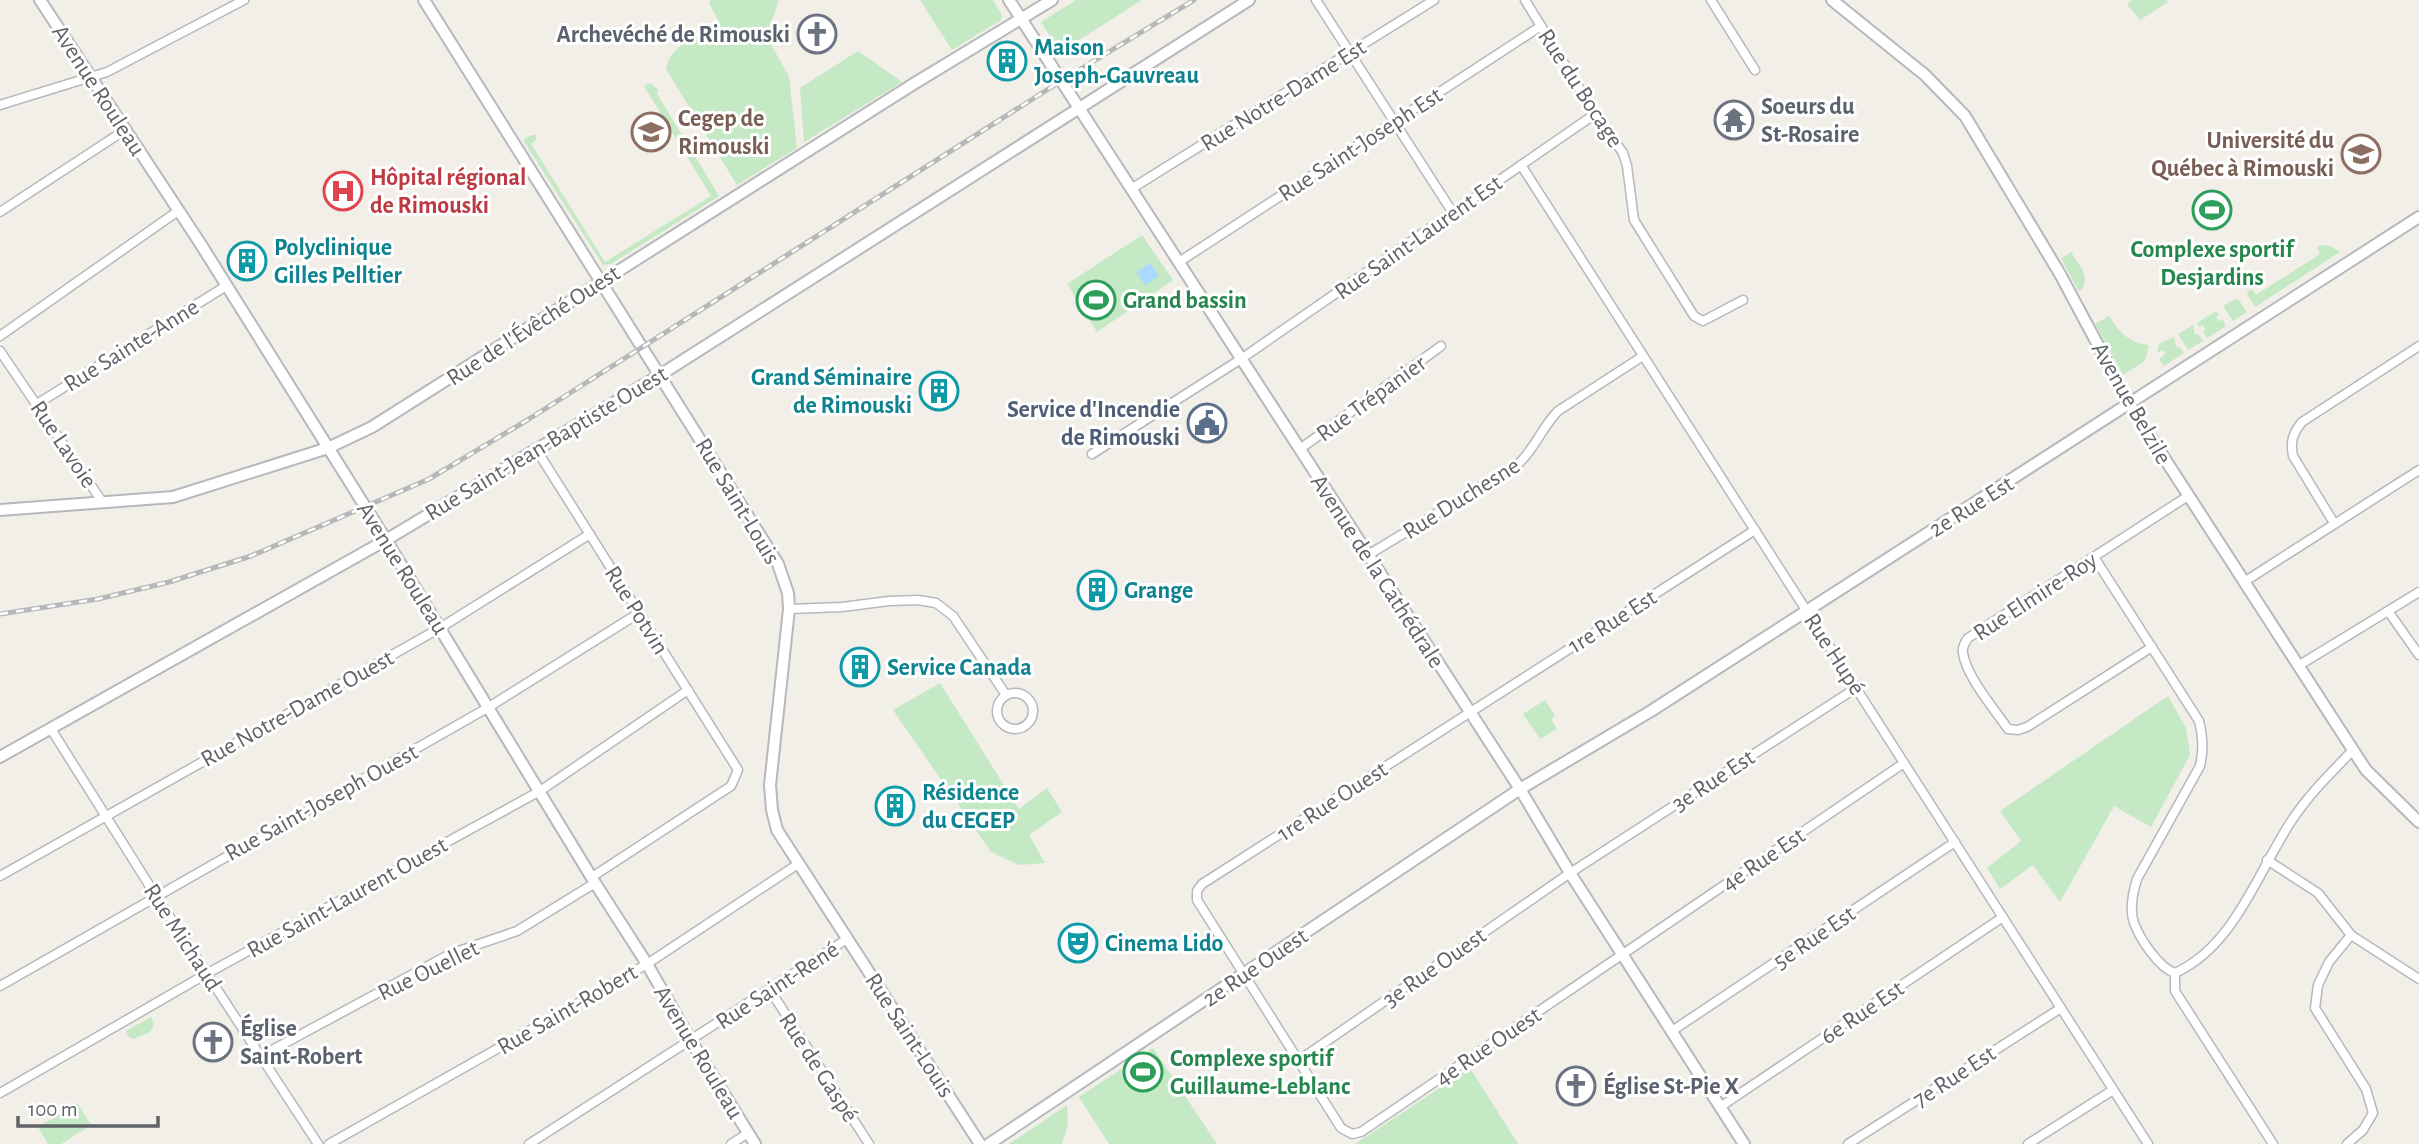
<svg xmlns="http://www.w3.org/2000/svg" width="2419" height="1144" font-family="'Alegreya Sans',sans-serif">
<style>
.green{fill:#c5e8c5}
.water{fill:#aadaff}
.lines{fill:none;stroke-linecap:round;stroke-linejoin:round}
.minor-casing{stroke:#b5b8bc;stroke-width:11}
.tertiary-casing{stroke:#b5b8bc;stroke-width:14}
.minor{stroke:#fff;stroke-width:8}
.tertiary{stroke:#fff;stroke-width:10}
.rail-casing{stroke:#b6b7b8;stroke-width:5}
.rail{stroke:#fff;stroke-width:2.5;stroke-dasharray:8;stroke-linecap:butt}
.labels{text-anchor:middle;stroke-width:6;stroke-linejoin:round;paint-order:stroke}
.worship-label{font-size:24px;font-weight:bold;fill:#5b616d;stroke:#fff;text-anchor:start}
.culture-label{font-size:24px;font-weight:bold;fill:#0d838f;stroke:#fff;text-anchor:start}
.street-label{font-size:24px;fill:#5f6368;stroke:#fff}
.education-label{font-size:24px;font-weight:bold;fill:#785e54;stroke:#fff;text-anchor:start}
.health-label{font-size:24px;font-weight:bold;fill:#be3a42;stroke:#fff;text-anchor:start}
.leisure-label{font-size:24px;font-weight:bold;fill:#27864d;stroke:#fff;text-anchor:start}
.service-label{font-size:24px;font-weight:bold;fill:#4e5e75;stroke:#fff;text-anchor:end}
</style>
<rect width="100%" height="100%" fill="#f1efe8"/>
<!-- green -->
<g class="green">
<path d="M710,0H779L769,29L772,46L789,77L797,148L737,185L666,69C670,44 699,36 720,24L709,3Z"/>
<polygon points="920,0 993,0 1002,15 1001,20 952,50"/>
<polygon points="1076,0 1142,0 1060,52 1041,22"/>
<polygon points="2133,0 2166,0 2168,2 2140,20 2127,4"/>
<polygon points="858,51 902,82 804,142 800,88"/>
<polygon points="650,83 658,90 657,94 719,196 611,264 603,265 523,140 532,135 536,135 536,140 531,144 605,262 711,196 644,86"/>
<polygon points="1142,235 1173,280 1097,332 1067,284"/>
<polygon points="2322,245 2331,246 2340,252 2255,307 2247,294 2248,291 2252,289 2256,295 2320,254 2317,247"/>
<path d="M2071,252C2079,265 2093,279 2079,292L2061,258Z"/>
<polygon points="2235,299 2239,300 2247,312 2233,321 2223,306"/>
<polygon points="2216,311 2219,315 2216,317 2219,321 2222,319 2226,326 2207,338 2203,331 2205,329 2203,325 2200,327 2197,323"/>
<path d="M2109,316C2119,332 2129,343 2149,345L2145,361L2123,375L2095,324Z"/>
<polygon points="2193,325 2195,335 2198,334 2203,341 2188,350 2178,334"/>
<polygon points="2174,337 2176,347 2179,346 2184,353 2164,366 2159,359 2165,354 2163,350 2157,353 2159,344"/>
<polygon points="940,683 1019,809 1047,788 1062,812 1029,835 1045,863 1019,865 991,852 893,710"/>
<polygon points="2168,696 2186,728 2190,755 2151,827 2114,806 2060,902 2033,865 2000,889 1987,868 2021,841 2000,811"/>
<polygon points="1545,700 1555,716 1551,719 1557,729 1540,739 1523,714"/>
<polygon points="151,1017 154,1025 150,1032 134,1039 129,1037 126,1031"/>
<polygon points="1153,1048 1217,1144 1109,1144 1079,1097"/>
<polygon points="1470,1068 1518,1144 1355,1144"/>
<polygon points="78,1104 91,1125 61,1144 48,1144 38,1127"/>
<polygon points="1067,1105 1068,1125 1062,1144 1009,1144"/>
</g>
<!-- water -->
<g class="water">
<polygon points="1150,263 1159,276 1145,285 1136,272"/>
<polygon points="1093,281 1113,310 1099,319 1079,290"/>
</g>
<g class="lines">
<defs>
<g id="minor">
<polyline points="1316,0 1453,213"/>
<polyline points="1525,0 1595,114 1623,153 1627,166 1634,220 1694,316 1703,321 1743,300"/>
<polyline points="1711,0 1755,70"/>
<polyline points="0,105 107,72 244,0"/>
<polyline points="1521,165 2148,1144"/>
<polyline points="1131,189 1434,0"/>
<polyline points="0,212 125,130"/>
<polyline points="1179,262 1541,26"/>
<polyline points="0,336 178,211"/>
<polyline points="0,351 103,503"/>
<polyline points="37,404 226,286"/>
<polyline points="536,449 738,770 731,786 592,877"/>
<polyline points="1300,449 1441,346"/>
<polyline points="1092,454 1241,359 1595,114"/>
<path d="M2334,523L2293,456C2290,441 2293,433 2302,422L2419,346"/>
<polyline points="1755,530 1202,884 1197,891 1197,900 1341,1128 1352,1134 1361,1132 1904,763"/>
<path d="M1368,555L1518,464C1535,449 1542,427 1558,411L1643,356"/>
<path d="M2094,557L2199,721C2203,737 2204,750 2200,766L2137,879C2133,892 2129,909 2134,923C2140,939 2159,968 2175,973"/>
<polyline points="2244,582 2419,470"/>
<polyline points="789,609 842,607 889,601 918,600 936,603 953,616 1006,695"/>
<polyline points="2388,611 2419,655"/>
<path d="M2152,647L2027,727L2018,730L2008,729C1995,710 1966,676 1963,653C1962,647 1965,642 1968,638L2188,496"/>
<polyline points="2298,666 2419,592"/>
<circle cx="1015" cy="711" r="18"/>
<polyline points="51,729 156,896 318,1144"/>
<polyline points="2267,860 2318,893 2351,935 2419,979"/>
<polyline points="0,876 440,628 590,534"/>
<path d="M2175,973C2235,946 2258,871 2292,820C2309,794 2331,773 2353,750"/>
<polyline points="2175,973 2175,991 2273,1144"/>
<polyline points="0,986 489,707 639,613"/>
<polyline points="770,990 869,1144"/>
<polyline points="1672,1031 1955,842"/>
<polyline points="261,1056 450,954 517,931 595,883"/>
<polyline points="1298,1061 1570,873 1856,688"/>
<polyline points="0,1093 208,973 540,791 688,690"/>
<polyline points="1720,1107 2003,917"/>
<polyline points="329,1144 647,964 798,864"/>
<polyline points="529,1144 847,939"/>
<polyline points="731,1144 748,1133"/>
<polyline points="1848,1144 2061,1008"/>
<polyline points="2028,1144 2113,1090"/>
<polyline points="2347,1144 2363,1130 2373,1113 2366,1089 2315,1008 2318,985 2329,962 2351,935"/>
</g>
<g id="tertiary">
<polyline points="40,0 200,243 386,540 595,883 647,964 691,1041 755,1144"/>
<polyline points="424,0 778,564 788,593 789,609 770,785 772,810 777,830 980,1144"/>
<polyline points="1009,0 1520,789 1570,873 1744,1144"/>
<polyline points="1832,0 1925,75 1965,116 2060,274 2130,405 2353,750 2366,770 2419,822"/>
<polyline points="0,510 173,497 328,448 372,427 915,83 1052,0"/>
<polyline points="0,757 386,540 660,375 1249,0"/>
<polyline points="989,1144 1520,789 1651,711 2419,217"/>
</g>
</defs>
<!-- minor casing -->
<use href="#minor" class="minor-casing"/>
<!-- tertiary casing -->
<use href="#tertiary" class="tertiary-casing"/>
<!-- minor -->
<use href="#minor" class="minor"/>
<!-- tertiary -->
<use href="#tertiary" class="tertiary"/>
<defs>
<polyline id="rail" points="0,614 98,599 169,582 251,556 429,479 529,419 1061,81 1194,0"/>
</defs>
<!-- rail casing -->
<use href="#rail" class="rail-casing"/>
<!-- rail -->
<use href="#rail" class="rail"/>
</g>
<!-- icons -->
<defs>
<symbol id="church-ring" viewBox="-11 -11 22 22"><circle r="9.5" fill="#fff" stroke="#6b7280" stroke-width="1.5"/><path d="M-1.2-6h2.4v3.5h3.3v2.4h-3.3V6h-2.4V-.1h-3.3v-2.4h3.3Z" fill="#6b7280"/></symbol>
<symbol id="building-ring" viewBox="-11 -11 22 22"><circle r="9.5" fill="#fff" stroke="#0f9aa8" stroke-width="1.5"/><path d="M-4-6H4V6H1V3H-1V6H-4ZM-2.5-4.3h1.7v1.8h-1.7ZM.8-4.3h1.7v1.8H.8ZM-2.5-1h1.7V.8h-1.7ZM.8-1h1.7V.8H.8Z" fill="#0f9aa8"/></symbol>
<symbol id="temple-ring" viewBox="-11 -11 22 22"><circle r="9.5" fill="#fff" stroke="#6b7280" stroke-width="1.5"/><path d="M0-6L5-2H3V0L6.5 2.5H4V6H1.5V3h-3V6H-4V2.5H-6.5L-3 0V-2H-5Z" fill="#6b7280"/></symbol>
<symbol id="university-ring" viewBox="-11 -11 22 22"><circle r="9.5" fill="#fff" stroke="#8d6e63" stroke-width="1.5"/><path d="M0-5L7-2L0 1L-7-2ZM-4 1L0 2.5L4 1V4Q0 6-4 4Z" fill="#8d6e63"/></symbol>
<symbol id="hospital-ring" viewBox="-11 -11 22 22"><circle r="9.5" fill="#fff" stroke="#e0444e" stroke-width="1.5"/><path d="M-5-5h3v3.5h4V-5h3V5h-3V1.5h-4V5h-3Z" fill="#e0444e"/></symbol>
<symbol id="stadium-ring" viewBox="-11 -11 22 22"><circle r="9.5" fill="#fff" stroke="#2e9e5b" stroke-width="1.5"/><path d="M0-5a6.5 5 0 1 0 0 10a6.5 5 0 1 0 0-10ZM-3.5-1.8h7v3.6h-7Z" fill="#2e9e5b"/></symbol>
<symbol id="civic-ring" viewBox="-11 -11 22 22"><circle r="9.5" fill="#fff" stroke="#5c6f8a" stroke-width="1.5"/><path d="M-.6-6.5H3V-4.5H.6V-3L4-1V1h2V6H-6V1h2V-1L-.6-3ZM-1.2 2.5V6h2.4V2.5Z" fill="#5c6f8a"/></symbol>
<symbol id="theatre-ring" viewBox="-11 -11 22 22"><circle r="9.5" fill="#fff" stroke="#0f9aa8" stroke-width="1.5"/><path d="M-5-5.5Q0-4 5-5.5V0Q5 5 0 6Q-5 5-5 0ZM-3.3-2.5H-1v1.5H-3.3ZM1-2.5H3.3v1.5H1ZM-2.8 1Q0 5.5 2.8 1Z" fill="#0f9aa8"/></symbol>
</defs>
<g fill-rule="evenodd">
<use href="#church-ring" x="795" y="12" width="44" height="44"/>
<use href="#building-ring" x="985" y="39" width="44" height="44"/>
<use href="#temple-ring" x="1712" y="98" width="44" height="44"/>
<use href="#university-ring" x="629" y="110" width="44" height="44"/>
<use href="#university-ring" x="2339" y="132" width="44" height="44"/>
<use href="#hospital-ring" x="321" y="169" width="44" height="44"/>
<use href="#stadium-ring" x="2190" y="188" width="44" height="44"/>
<use href="#building-ring" x="225" y="239" width="44" height="44"/>
<use href="#stadium-ring" x="1074" y="278" width="44" height="44"/>
<use href="#building-ring" x="917" y="369" width="44" height="44"/>
<use href="#civic-ring" x="1185" y="401" width="44" height="44"/>
<use href="#building-ring" x="1075" y="568" width="44" height="44"/>
<use href="#building-ring" x="838" y="645" width="44" height="44"/>
<use href="#building-ring" x="873" y="784" width="44" height="44"/>
<use href="#theatre-ring" x="1056" y="921" width="44" height="44"/>
<use href="#church-ring" x="191" y="1020" width="44" height="44"/>
<use href="#stadium-ring" x="1121" y="1050" width="44" height="44"/>
<use href="#church-ring" x="1554" y="1064" width="44" height="44"/>
</g>
<g class="labels">
<!-- worship labels -->
<g class="worship-label">
<text x="790" y="42" text-anchor="end">Archevéché de Rimouski</text>
<text x="1761" y="114">Soeurs du<tspan x="1761" dy="28">St-Rosaire</tspan></text>
<text x="240" y="1036">Église<tspan x="240" dy="28">Saint-Robert</tspan></text>
<text x="1603" y="1094">Église St-Pie X</text>
</g>
<!-- culture labels -->
<g class="culture-label">
<text x="1034" y="55">Maison<tspan x="1034" dy="28">Joseph-Gauvreau</tspan></text>
<text x="274" y="255">Polyclinique<tspan x="274" dy="28">Gilles Pelltier</tspan></text>
<text x="912" y="385" text-anchor="end">Grand Séminaire<tspan x="912" dy="28">de Rimouski</tspan></text>
<text x="1124" y="598">Grange</text>
<text x="887" y="675">Service Canada</text>
<text x="922" y="800">Résidence<tspan x="922" dy="28">du CEGEP</tspan></text>
<text x="1105" y="951">Cinema Lido</text>
</g>
<!-- street labels -->
<g class="street-label">
<text transform="translate(1581 88) rotate(57)" y="8">Rue du Bocage</text>
<text transform="translate(99 90) rotate(57)" y="8">Avenue Rouleau</text>
<text transform="translate(1283 95) rotate(-32)" y="8">Rue Notre-Dame Est</text>
<text transform="translate(1360 144) rotate(-33)" y="8">Rue Saint-Joseph Est</text>
<text transform="translate(1418 237) rotate(-35)" y="8">Rue Saint-Laurent Est</text>
<text transform="translate(533 325) rotate(-33)" y="8">Rue de l'Évêché Ouest</text>
<text transform="translate(131 345) rotate(-32)" y="8">Rue Sainte-Anne</text>
<text transform="translate(1371 398) rotate(-36)" y="8">Rue Trépanier</text>
<text transform="translate(2132 403) rotate(60)" y="8">Avenue Belzile</text>
<text transform="translate(546 443) rotate(-31)" y="8">Rue Saint-Jean-Baptiste Ouest</text>
<text transform="translate(64 444) rotate(56)" y="8">Rue Lavoie</text>
<text transform="translate(1461 498) rotate(-32)" y="8">Rue Duchesne</text>
<text transform="translate(738 501) rotate(59)" y="8">Rue Saint-Louis</text>
<text transform="translate(1971 506) rotate(-32)" y="8">2e Rue Est</text>
<text transform="translate(403 568) rotate(58)" y="8">Avenue Rouleau</text>
<text transform="translate(1378 571) rotate(57)" y="8">Avenue de la Cathédrale</text>
<text transform="translate(2035 596) rotate(-33)" y="8">Rue Elmire-Roy</text>
<text transform="translate(637 610) rotate(58)" y="8">Rue Potvin</text>
<text transform="translate(1612 621) rotate(-32)" y="8">1re Rue Est</text>
<text transform="translate(1835 654) rotate(57)" y="8">Rue Hupé</text>
<text transform="translate(297 708) rotate(-29)" y="8">Rue Notre-Dame Ouest</text>
<text transform="translate(1713 780) rotate(-33)" y="8">3e Rue Est</text>
<text transform="translate(1332 801) rotate(-33)" y="8">1re Rue Ouest</text>
<text transform="translate(321 802) rotate(-29)" y="8">Rue Saint-Joseph Ouest</text>
<text transform="translate(1763 859) rotate(-34)" y="8">4e Rue Est</text>
<text transform="translate(347 897) rotate(-29)" y="8">Rue Saint-Laurent Ouest</text>
<text transform="translate(183 937) rotate(57)" y="8">Rue Michaud</text>
<text transform="translate(1814 937) rotate(-34)" y="8">5e Rue Est</text>
<text transform="translate(1255 967) rotate(-34)" y="8">2e Rue Ouest</text>
<text transform="translate(1434 967) rotate(-35)" y="8">3e Rue Ouest</text>
<text transform="translate(428 970) rotate(-26)" y="8">Rue Ouellet</text>
<text transform="translate(777 985) rotate(-33)" y="8">Rue Saint-René</text>
<text transform="translate(567 1009) rotate(-30)" y="8">Rue Saint-Robert</text>
<text transform="translate(1862 1012) rotate(-34)" y="8">6e Rue Est</text>
<text transform="translate(910 1035) rotate(57)" y="8">Rue Saint-Louis</text>
<text transform="translate(1488 1046) rotate(-34)" y="8">4e Rue Ouest</text>
<text transform="translate(699 1052) rotate(59)" y="8">Avenue Rouleau</text>
<text transform="translate(819 1067) rotate(57)" y="8">Rue de Gaspé</text>
<text transform="translate(1954 1076) rotate(-33)" y="8">7e Rue Est</text>
</g>
<!-- education labels -->
<g class="education-label">
<text x="678" y="126">Cegep de<tspan x="678" dy="28">Rimouski</tspan></text>
<text x="2334" y="148" text-anchor="end">Université du<tspan x="2334" dy="28">Québec à Rimouski</tspan></text>
</g>
<!-- health labels -->
<g class="health-label">
<text x="370" y="185">Hôpital régional<tspan x="370" dy="28">de Rimouski</tspan></text>
</g>
<!-- leisure labels -->
<g class="leisure-label">
<text x="2212" y="257" text-anchor="middle">Complexe sportif<tspan x="2212" dy="28">Desjardins</tspan></text>
<text x="1123" y="308">Grand bassin</text>
<text x="1170" y="1066">Complexe sportif<tspan x="1170" dy="28">Guillaume-Leblanc</tspan></text>
</g>
<!-- service labels -->
<g class="service-label">
<text x="1180" y="417">Service d'Incendie<tspan x="1180" dy="28">de Rimouski</tspan></text>
</g>
</g>
<!-- scale -->
<path d="M18 1116v10h140v-10" fill="none" stroke="#5f6368" stroke-width="3.5"/>
<text x="28" y="1116" font-size="21" fill="#5f6368" stroke="#ffffff" stroke-width="5" paint-order="stroke">100 m</text>
</svg>
